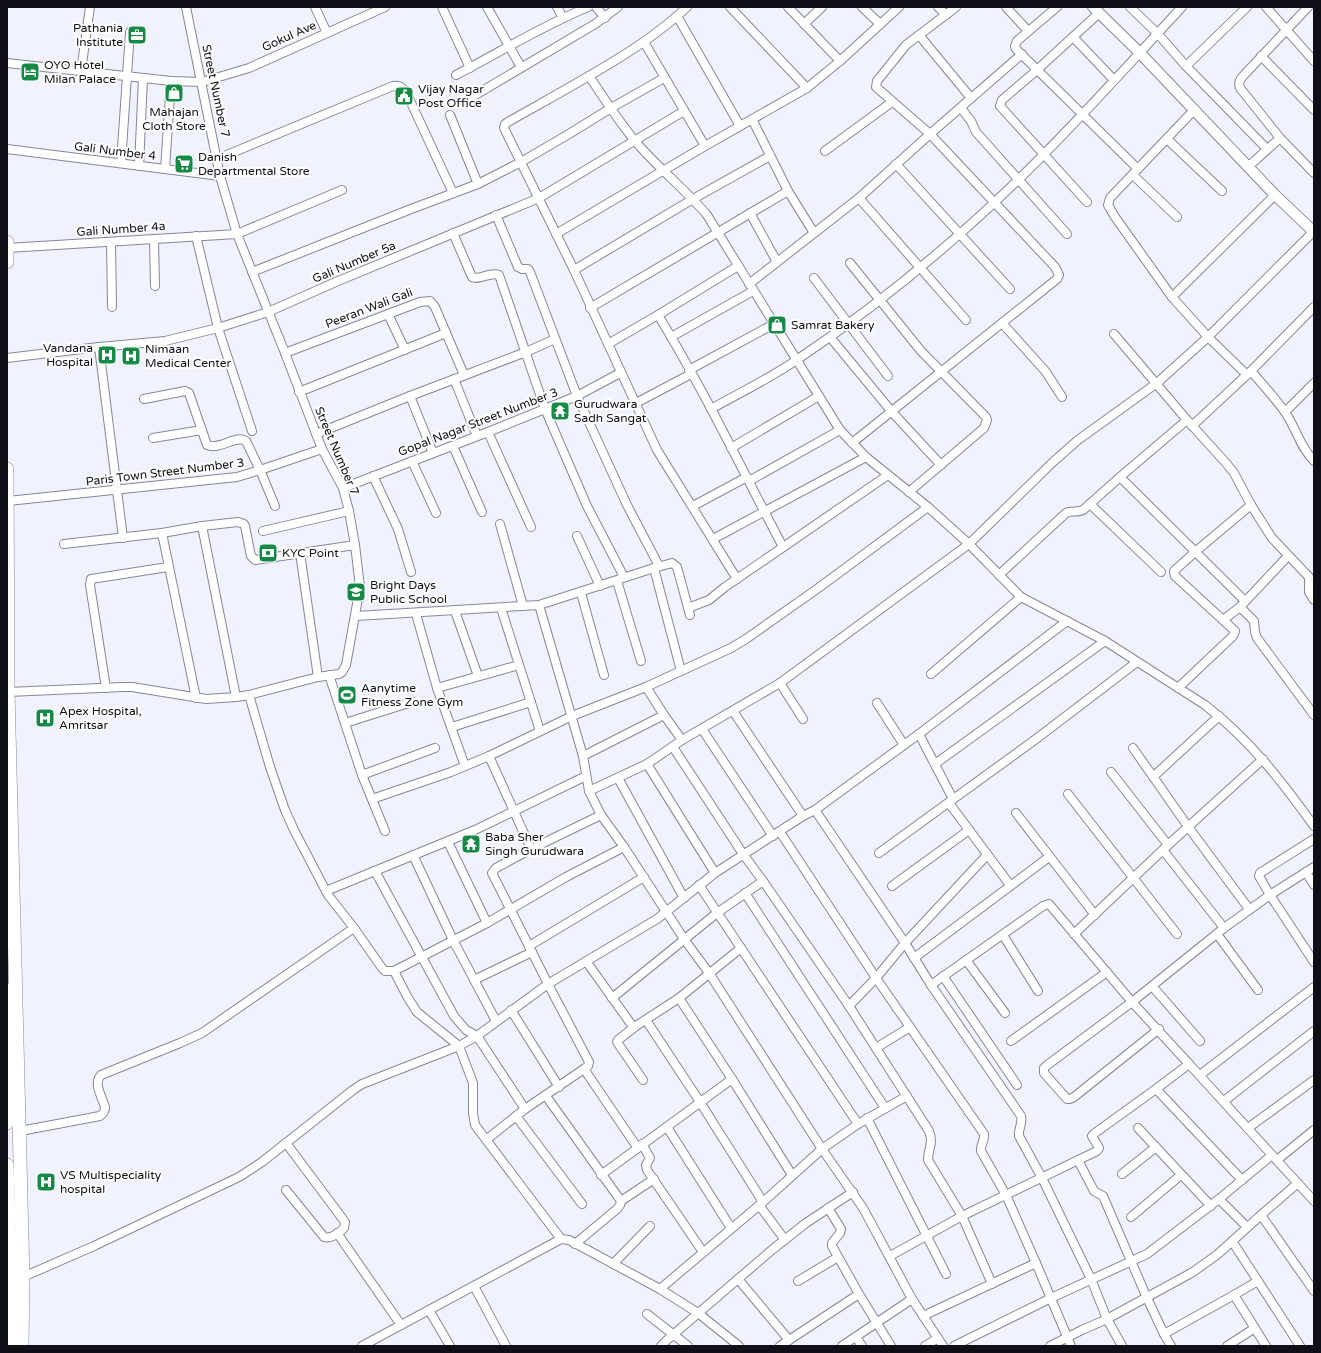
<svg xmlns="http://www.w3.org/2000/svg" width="1321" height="1353" font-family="'Varela Round',sans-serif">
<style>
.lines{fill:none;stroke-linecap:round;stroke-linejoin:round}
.minor-casing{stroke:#85879a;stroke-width:10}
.tertiary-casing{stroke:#85879a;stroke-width:12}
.primary-casing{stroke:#85879a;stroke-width:14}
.minor{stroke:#fff;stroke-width:8}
.tertiary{stroke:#fff;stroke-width:10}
.primary{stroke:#fff;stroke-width:13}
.labels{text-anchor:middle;stroke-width:4;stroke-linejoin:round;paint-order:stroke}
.poi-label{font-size:12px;fill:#0f1017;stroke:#fff;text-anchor:start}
.street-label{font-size:12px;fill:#0f1017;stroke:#fff}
</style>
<rect width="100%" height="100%" fill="#f0f2ff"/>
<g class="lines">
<defs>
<g id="minor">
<polyline points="315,7 327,33"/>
<polyline points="442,7 470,68"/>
<polyline points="487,7 521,67"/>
<polyline points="557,7 563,18"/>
<polyline points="596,7 605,18"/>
<path d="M687,7C666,27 643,43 619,58C582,81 545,101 508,122L505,124L504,128L574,270L657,450L737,579"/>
<polyline points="730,7 807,88"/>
<polyline points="788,7 840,61"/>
<polyline points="862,7 880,24"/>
<polyline points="938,7 946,15"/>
<polyline points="1006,7 1028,31"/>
<polyline points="1057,7 1017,41 1015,46 1016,49 1138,169"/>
<polyline points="1130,7 1157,33 1186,66 1267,149"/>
<polyline points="1266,7 1314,61"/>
<path d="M1308,7L1244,75C1240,79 1238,82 1240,88L1280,138L1314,173"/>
<polyline points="677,16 740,126"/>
<polyline points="804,24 822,7"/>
<polyline points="919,35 971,98"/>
<polyline points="1073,37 1114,80"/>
<polyline points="644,42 705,146"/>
<polyline points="1261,56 1314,110"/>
<polyline points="7,63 171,81 202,82 249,68 385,7"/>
<polyline points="1186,66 1247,7"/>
<polyline points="81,71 90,7"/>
<path d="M456,75C500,52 542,26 588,7"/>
<path d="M589,76C604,98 619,122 636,142C658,168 685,189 707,215L840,430L866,457L928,507L969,544L1021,597L1105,641L1205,705C1251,741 1280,779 1314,826"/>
<polyline points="472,97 595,24 618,7"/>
<polyline points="961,108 971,121 976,132 1067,234"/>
<polyline points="1195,109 1110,198 1108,205 1115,217 1172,297 1208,337 1247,375"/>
<polyline points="450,115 478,184"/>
<polyline points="752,119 788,191 814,233"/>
<polyline points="1167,139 1222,191"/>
<polyline points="7,149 220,176"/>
<polyline points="825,151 892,102"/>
<path d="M217,159L393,86C401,85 403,88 407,94L453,193"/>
<polyline points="121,163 130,32"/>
<polyline points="896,164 1010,289"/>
<polyline points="139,166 143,78"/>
<polyline points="1249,166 1280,138"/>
<polyline points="165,169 171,81"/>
<polyline points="1133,175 1177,217"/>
<polyline points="859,198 966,320"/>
<polyline points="1087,202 1000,106 1002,100 1037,70 1099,13"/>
<polyline points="750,213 777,262"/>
<polyline points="496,215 518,267 522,269 528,269 530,272 577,396 627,505 659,566"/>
<path d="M453,233L472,277C480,281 490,271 499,275L545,409L587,506L624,577"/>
<polyline points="556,234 705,146 807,88 840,61 899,7"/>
<polyline points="196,236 218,328 252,431"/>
<polyline points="154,239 155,286"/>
<polyline points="111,242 112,307"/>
<polyline points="7,248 237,234 342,190"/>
<polyline points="850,263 921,351 986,417 987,420 984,428 909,492"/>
<polyline points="574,270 693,199 770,156"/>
<polyline points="252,272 411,209 478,184 521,162 569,134 611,108 664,78"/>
<polyline points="814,278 888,376"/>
<polyline points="749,284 859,198 930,134 1022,54"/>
<polyline points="1172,297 1275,195"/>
<polyline points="590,308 788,191"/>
<polyline points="388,314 405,350"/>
<path d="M658,315C704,390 742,470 783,547"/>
<polyline points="1002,323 1046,372 1062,397"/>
<polyline points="1114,334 1187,420 1226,463 1234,473 1251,505 1272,538 1309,577 1309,592 1314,600"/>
<polyline points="671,337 753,291"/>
<polyline points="830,337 892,412 941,465"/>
<polyline points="608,344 658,315 738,266"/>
<polyline points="99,347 123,538"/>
<polyline points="285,353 420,302 430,301 435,307 464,375"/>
<polyline points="7,358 99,347 165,341 218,328 268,312 338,281 539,198 684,111"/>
<polyline points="689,370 774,324"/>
<path d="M1251,371C1263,385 1275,398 1285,412C1296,428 1300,447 1314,461"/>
<polyline points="454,379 477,436"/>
<polyline points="299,392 446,333"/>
<polyline points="410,396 433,453"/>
<path d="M144,399L185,391L189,393L207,445C219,451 236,434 246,441L260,470L275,506"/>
<polyline points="636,403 691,374"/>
<path d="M711,409C739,393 771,378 798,359C877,306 950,246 1018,180C1075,125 1128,65 1182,7"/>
<polyline points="1285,412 1314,383"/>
<polyline points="1192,426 1251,371 1314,307"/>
<polyline points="488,432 531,527"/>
<polyline points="316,434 410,396 526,352 555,339"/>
<polyline points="153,438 202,430"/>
<polyline points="852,443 1057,279 1059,275 1055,267 930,134 876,87 877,81 906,45 956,7"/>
<polyline points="453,446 482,512"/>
<polyline points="731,448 819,396"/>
<polyline points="412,461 436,513"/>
<polyline points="373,476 398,529 411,572"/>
<polyline points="1120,477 1245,601"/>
<polyline points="749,481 840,430"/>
<polyline points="343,488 488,432 577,396 620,373"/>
<polyline points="8,501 237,477 260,470 322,449"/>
<polyline points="1090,504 1161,572"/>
<polyline points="693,506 747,477"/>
<polyline points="500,524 523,606"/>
<polyline points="202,526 236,697"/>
<polyline points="263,531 349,511"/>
<polyline points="162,533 196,698"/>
<polyline points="577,536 600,586"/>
<polyline points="713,539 866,457"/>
<polyline points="64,544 162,533 202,526 238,522 244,524 245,526 251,556 255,560 355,545"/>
<polyline points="300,553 318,677"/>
<polyline points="654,568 681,671"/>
<path d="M999,575L1066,513C1071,510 1077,513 1083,510L1120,477L1187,420"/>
<polyline points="617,581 641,661"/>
<polyline points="581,593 604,675"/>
<polyline points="1240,607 1254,621 1255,632 1257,638 1314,715"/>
<polyline points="501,608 540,731"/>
<polyline points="688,608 709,600 725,587 888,475"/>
<polyline points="455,611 478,676"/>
<polyline points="416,614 437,688 465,766"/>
<polyline points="356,616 539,605 654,568 672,563 677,567 690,615"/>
<polyline points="1223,620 1240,607 1288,556"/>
<polyline points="931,674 1021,597"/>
<polyline points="329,675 362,775 385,831"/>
<polyline points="780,683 803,719"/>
<polyline points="106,688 90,585 91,579 168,567"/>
<polyline points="437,688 519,665"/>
<polyline points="1178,688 1233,636 1235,631 1175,576 1174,571 1195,552 1251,505"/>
<polyline points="8,692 123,687 132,687 206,699 236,697 249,695 318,677 339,674 342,672 346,665 360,587 355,545 349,511 343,488 322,449 285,353 237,234 220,176 186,7"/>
<polyline points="249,695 270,767 285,810 294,830 328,895 354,928 382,968 385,971 394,971 487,923 566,877 624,847"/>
<polyline points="877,703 904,745"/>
<polyline points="733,711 803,816"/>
<polyline points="664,715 682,740"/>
<polyline points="345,723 412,702"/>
<polyline points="452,727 531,702"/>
<polyline points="702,729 773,836"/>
<polyline points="919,734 953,799"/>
<polyline points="673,747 743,854 763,881 849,1006"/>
<polyline points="1133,748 1189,828 1249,909"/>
<polyline points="489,756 531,849"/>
<polyline points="583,756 664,715 646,687"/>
<polyline points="647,764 715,873"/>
<polyline points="935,764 1105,641"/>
<polyline points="1111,772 1168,845"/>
<polyline points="362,775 435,748"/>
<polyline points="1153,777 1219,716"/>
<polyline points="618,778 684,898"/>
<polyline points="589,791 647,764 682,740 780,683 969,544 1053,462 1078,440 1157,383 1208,337 1314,231"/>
<polyline points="1068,794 1177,934"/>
<polyline points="372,799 451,772 489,756 572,716 646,687 731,648 746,639 817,589 928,507"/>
<polyline points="949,803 1010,885"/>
<path d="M815,810L905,943L931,985L1021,1116C1023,1123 1018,1129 1019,1136L1042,1178L1091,1279L1107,1319L1122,1346"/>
<polyline points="1016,813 1095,915"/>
<polyline points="601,815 624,847 684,939 709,973 822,1149 863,1208 912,1299 943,1346"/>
<path d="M780,832L876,978L984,1134C985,1141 980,1145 981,1151L1006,1195L1036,1263L923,1316"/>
<polyline points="1314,839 1260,873 1259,876 1270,895 1314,867"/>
<polyline points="448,842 487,923"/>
<polyline points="1163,850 1224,928"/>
<polyline points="879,853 1036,739 1137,662"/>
<polyline points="413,855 453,940 496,1021"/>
<path d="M987,855L905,943L876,978L849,1006L929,1131C934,1144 928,1147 928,1160L962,1216L992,1284"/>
<polyline points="375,871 454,1016 466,1030 477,1036 525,1109"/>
<polyline points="1306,872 1314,885"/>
<polyline points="699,885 858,1124"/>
<polyline points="892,886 969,830"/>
<polyline points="326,891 475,830 586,776"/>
<polyline points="745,893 885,1108"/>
<polyline points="1074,934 1168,845 1263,759"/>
<polyline points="1217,934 1258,990"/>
<polyline points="1003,935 1038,991"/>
<polyline points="529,946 644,877"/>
<polyline points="914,958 1049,857"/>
<polyline points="966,960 1005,1013"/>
<polyline points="586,961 631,1024 634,1026 636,1026 679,998 741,948"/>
<polyline points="394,971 408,998 417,1012 459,1046 473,1083 473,1113 475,1125 561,1239"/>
<polyline points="943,976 1017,1085"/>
<polyline points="474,980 532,952"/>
<polyline points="931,985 1043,906 1049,904 1132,1002 1189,1064"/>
<polyline points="1152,986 1200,1041"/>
<polyline points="612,998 717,913 763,881"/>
<polyline points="679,998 732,1079 792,1175"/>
<polyline points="511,1010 559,1087"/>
<polyline points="646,1020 700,1102 763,1202"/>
<polyline points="636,1026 618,1040 617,1042 643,1080"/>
<polyline points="1159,1029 1074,1097 1070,1099 1067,1099 1044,1073 1044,1068 1046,1066 1132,1002 1224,928 1270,895 1314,962"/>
<polyline points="1011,1041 1107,972"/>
<polyline points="876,1048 910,1027"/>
<polyline points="584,1069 637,1147"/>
<polyline points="1200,1075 1314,987"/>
<polyline points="1156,1089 1242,1180"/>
<polyline points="546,1096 621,1201 620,1205 617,1209 575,1244"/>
<polyline points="1224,1101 1314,1031"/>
<polyline points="516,1116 582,1204"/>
<polyline points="867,1118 946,1274"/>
<polyline points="667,1127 731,1228"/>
<polyline points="1138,1128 1211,1206"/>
<polyline points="1248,1128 1314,1080"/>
<path d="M20,1131L100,1116C104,1113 105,1111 105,1107C102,1097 93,1083 101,1075L180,1043L202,1033L354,928"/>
<polyline points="486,1140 525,1109 584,1069 588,1066 589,1062 548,984 492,873 496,868 531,849 601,815 589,791 583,756 539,605"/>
<path d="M286,1143L345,1222L344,1228C340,1233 331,1239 324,1237L286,1190"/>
<polyline points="642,1144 650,1158 646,1165 647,1170 703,1252"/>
<polyline points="1272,1155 1314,1201"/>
<polyline points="1078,1160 1094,1191 1103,1196 1147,1298 1164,1334 1234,1295 1266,1346"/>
<polyline points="1277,1160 1314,1130"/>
<polyline points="1122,1174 1156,1147"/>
<polyline points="601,1175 732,1079"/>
<polyline points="1298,1183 1261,1215 1314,1291"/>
<polyline points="1219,1199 1247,1227"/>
<polyline points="621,1201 654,1179"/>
<polyline points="759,1205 785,1240"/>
<polyline points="828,1208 841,1229 840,1233 832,1243 832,1246 859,1294 891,1346"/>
<polyline points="1131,1217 1181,1175"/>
<polyline points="337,1233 401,1325"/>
<polyline points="1232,1241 1300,1346"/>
<polyline points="890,1256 962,1216 1097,1151 1099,1148 1092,1136 1095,1133 1156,1089 1189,1064 1272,1155 1219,1199 1147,1254 1051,1298 954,1346"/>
<polyline points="1036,1263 1071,1346"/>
<polyline points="613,1264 650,1226"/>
<polyline points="23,1277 94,1246 239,1177 262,1162 353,1090 362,1084 459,1046 477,1036 548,984 657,919 715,873 803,816 815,810 919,734 1067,621"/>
<polyline points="738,1279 789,1340"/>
<polyline points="798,1281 838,1257"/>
<polyline points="474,1286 506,1346"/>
<polyline points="660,1289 698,1313 739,1346"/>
<polyline points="1234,1295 1258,1281"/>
<polyline points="429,1310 450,1346"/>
<polyline points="647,1314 688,1346"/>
<polyline points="1164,1334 1171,1346"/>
<polyline points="856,1337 862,1346"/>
<polyline points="362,1346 561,1239 569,1240 660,1289 763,1202 822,1149 858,1124 907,1096"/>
<polyline points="661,1346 667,1340 773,1249 806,1223 853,1192"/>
<polyline points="780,1346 859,1294"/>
<polyline points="842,1346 912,1299"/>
<polyline points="925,1346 938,1338"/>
<polyline points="1050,1346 1082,1330 1107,1319 1193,1272 1218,1254 1261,1215"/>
<polyline points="1227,1346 1255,1328"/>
</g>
<polyline id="tertiary" points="1093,7 1140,53 1275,195 1314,232"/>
<g id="primary">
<polyline points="7,242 7,262"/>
<polyline points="7,469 8,692 23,1277 22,1346"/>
<polyline points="7,990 9,1114 7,1123"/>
<polyline points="7,1165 11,1276 12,1346"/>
</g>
</defs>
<!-- minor casing -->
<use href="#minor" class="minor-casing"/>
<!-- tertiary casing -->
<use href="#tertiary" class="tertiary-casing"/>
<!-- primary casing -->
<use href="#primary" class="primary-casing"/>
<!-- minor -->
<use href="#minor" class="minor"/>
<!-- tertiary -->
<use href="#tertiary" class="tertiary"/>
<!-- primary -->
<use href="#primary" class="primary"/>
</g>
<!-- icons -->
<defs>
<symbol id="office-square" viewBox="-11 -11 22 22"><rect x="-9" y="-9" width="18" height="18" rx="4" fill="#158a44" stroke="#fff"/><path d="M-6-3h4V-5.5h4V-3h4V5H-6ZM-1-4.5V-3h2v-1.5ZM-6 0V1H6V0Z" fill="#fff"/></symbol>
<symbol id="hotel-square" viewBox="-11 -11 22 22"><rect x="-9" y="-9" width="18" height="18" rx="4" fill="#158a44" stroke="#fff"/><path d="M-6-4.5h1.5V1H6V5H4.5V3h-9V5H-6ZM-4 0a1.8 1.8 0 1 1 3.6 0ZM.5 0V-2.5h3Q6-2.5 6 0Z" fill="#fff"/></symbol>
<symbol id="shop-square" viewBox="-11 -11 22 22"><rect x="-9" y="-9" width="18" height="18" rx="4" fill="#158a44" stroke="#fff"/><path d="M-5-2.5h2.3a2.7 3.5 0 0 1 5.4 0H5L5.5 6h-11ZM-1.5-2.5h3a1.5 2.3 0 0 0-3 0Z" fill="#fff"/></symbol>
<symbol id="civic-square" viewBox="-11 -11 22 22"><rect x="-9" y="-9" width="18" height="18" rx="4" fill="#158a44" stroke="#fff"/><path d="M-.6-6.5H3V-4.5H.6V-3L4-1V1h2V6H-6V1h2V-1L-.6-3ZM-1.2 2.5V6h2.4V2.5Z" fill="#fff"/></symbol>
<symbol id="supermarket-square" viewBox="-11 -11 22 22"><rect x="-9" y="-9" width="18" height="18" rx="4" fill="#158a44" stroke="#fff"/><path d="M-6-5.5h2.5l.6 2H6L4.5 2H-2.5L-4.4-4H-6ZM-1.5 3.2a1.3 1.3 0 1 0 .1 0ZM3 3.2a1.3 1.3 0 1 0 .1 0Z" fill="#fff"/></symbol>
<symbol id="hospital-square" viewBox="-11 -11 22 22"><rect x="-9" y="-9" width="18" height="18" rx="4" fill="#158a44" stroke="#fff"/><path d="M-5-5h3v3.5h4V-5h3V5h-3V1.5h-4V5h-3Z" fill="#fff"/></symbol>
<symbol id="temple-square" viewBox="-11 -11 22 22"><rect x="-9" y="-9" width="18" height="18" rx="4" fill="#158a44" stroke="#fff"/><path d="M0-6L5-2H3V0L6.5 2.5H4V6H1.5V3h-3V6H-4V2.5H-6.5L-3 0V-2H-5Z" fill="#fff"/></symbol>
<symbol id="bank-square" viewBox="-11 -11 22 22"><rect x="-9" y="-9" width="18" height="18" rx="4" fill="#158a44" stroke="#fff"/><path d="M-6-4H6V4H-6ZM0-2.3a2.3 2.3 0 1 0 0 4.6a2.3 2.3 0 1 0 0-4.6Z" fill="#fff"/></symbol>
<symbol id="school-square" viewBox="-11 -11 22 22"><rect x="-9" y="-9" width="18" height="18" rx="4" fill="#158a44" stroke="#fff"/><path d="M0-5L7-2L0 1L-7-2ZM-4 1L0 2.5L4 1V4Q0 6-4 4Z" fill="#fff"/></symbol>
<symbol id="stadium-square" viewBox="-11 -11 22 22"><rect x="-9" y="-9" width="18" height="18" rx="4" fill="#158a44" stroke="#fff"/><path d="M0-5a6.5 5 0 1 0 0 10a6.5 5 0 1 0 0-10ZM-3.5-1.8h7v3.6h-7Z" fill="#fff"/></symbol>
</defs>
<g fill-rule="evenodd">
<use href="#office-square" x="126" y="24" width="22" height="22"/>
<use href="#hotel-square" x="19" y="61" width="22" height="22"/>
<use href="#shop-square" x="163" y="82" width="22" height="22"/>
<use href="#civic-square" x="393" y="85" width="22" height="22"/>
<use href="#supermarket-square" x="173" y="153" width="22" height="22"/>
<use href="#shop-square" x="766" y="314" width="22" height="22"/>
<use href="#hospital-square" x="96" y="344" width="22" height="22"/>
<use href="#hospital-square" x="120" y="345" width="22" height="22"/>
<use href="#temple-square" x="549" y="400" width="22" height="22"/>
<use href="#bank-square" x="257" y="542" width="22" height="22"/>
<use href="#school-square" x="345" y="581" width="22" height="22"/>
<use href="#stadium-square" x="336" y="684" width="22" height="22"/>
<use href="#hospital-square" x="34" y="707" width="22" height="22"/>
<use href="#temple-square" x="460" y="833" width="22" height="22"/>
<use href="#hospital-square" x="35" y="1171" width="22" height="22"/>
</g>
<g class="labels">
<!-- poi labels -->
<g class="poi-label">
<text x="123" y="32" text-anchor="end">Pathania<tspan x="123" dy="14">Institute</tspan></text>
<text x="44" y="69">OYO Hotel<tspan x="44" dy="14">Milan Palace</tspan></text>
<text x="418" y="93">Vijay Nagar<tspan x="418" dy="14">Post Office</tspan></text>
<text x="174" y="116" text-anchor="middle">Mahajan<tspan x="174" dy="14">Cloth Store</tspan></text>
<text x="198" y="161">Danish<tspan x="198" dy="14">Departmental Store</tspan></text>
<text x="791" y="329">Samrat Bakery</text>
<text x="93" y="352" text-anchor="end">Vandana<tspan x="93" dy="14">Hospital</tspan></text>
<text x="145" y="353">Nimaan<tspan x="145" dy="14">Medical Center</tspan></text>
<text x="574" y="408">Gurudwara<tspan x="574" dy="14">Sadh Sangat</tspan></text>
<text x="282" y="557">KYC Point</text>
<text x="370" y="589">Bright Days<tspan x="370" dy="14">Public School</tspan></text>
<text x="361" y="692">Aanytime<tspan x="361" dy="14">Fitness Zone Gym</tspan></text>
<text x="59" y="715">Apex Hospital,<tspan x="59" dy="14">Amritsar</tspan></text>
<text x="485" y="841">Baba Sher<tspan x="485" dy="14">Singh Gurudwara</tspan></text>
<text x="60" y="1179">VS Multispeciality<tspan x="60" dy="14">hospital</tspan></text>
</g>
<!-- street labels -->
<g class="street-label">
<text transform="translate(289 36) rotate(-24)" y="4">Gokul Ave</text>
<text transform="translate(216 91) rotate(78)" y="4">Street Number 7</text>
<text transform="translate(115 151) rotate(7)" y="4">Gali Number 4</text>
<text transform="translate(121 229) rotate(-4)" y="4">Gali Number 4a</text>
<text transform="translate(354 262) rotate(-23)" y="4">Gali Number 5a</text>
<text transform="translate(369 308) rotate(-21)" y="4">Peeran Wali Gali</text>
<text transform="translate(478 422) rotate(-21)" y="4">Gopal Nagar Street Number 3</text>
<text transform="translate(337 451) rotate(67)" y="4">Street Number 7</text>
<text transform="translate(165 472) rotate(-7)" y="4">Paris Town Street Number 3</text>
</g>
</g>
<!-- border -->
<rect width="1321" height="1353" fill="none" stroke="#0f1017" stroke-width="16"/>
</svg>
